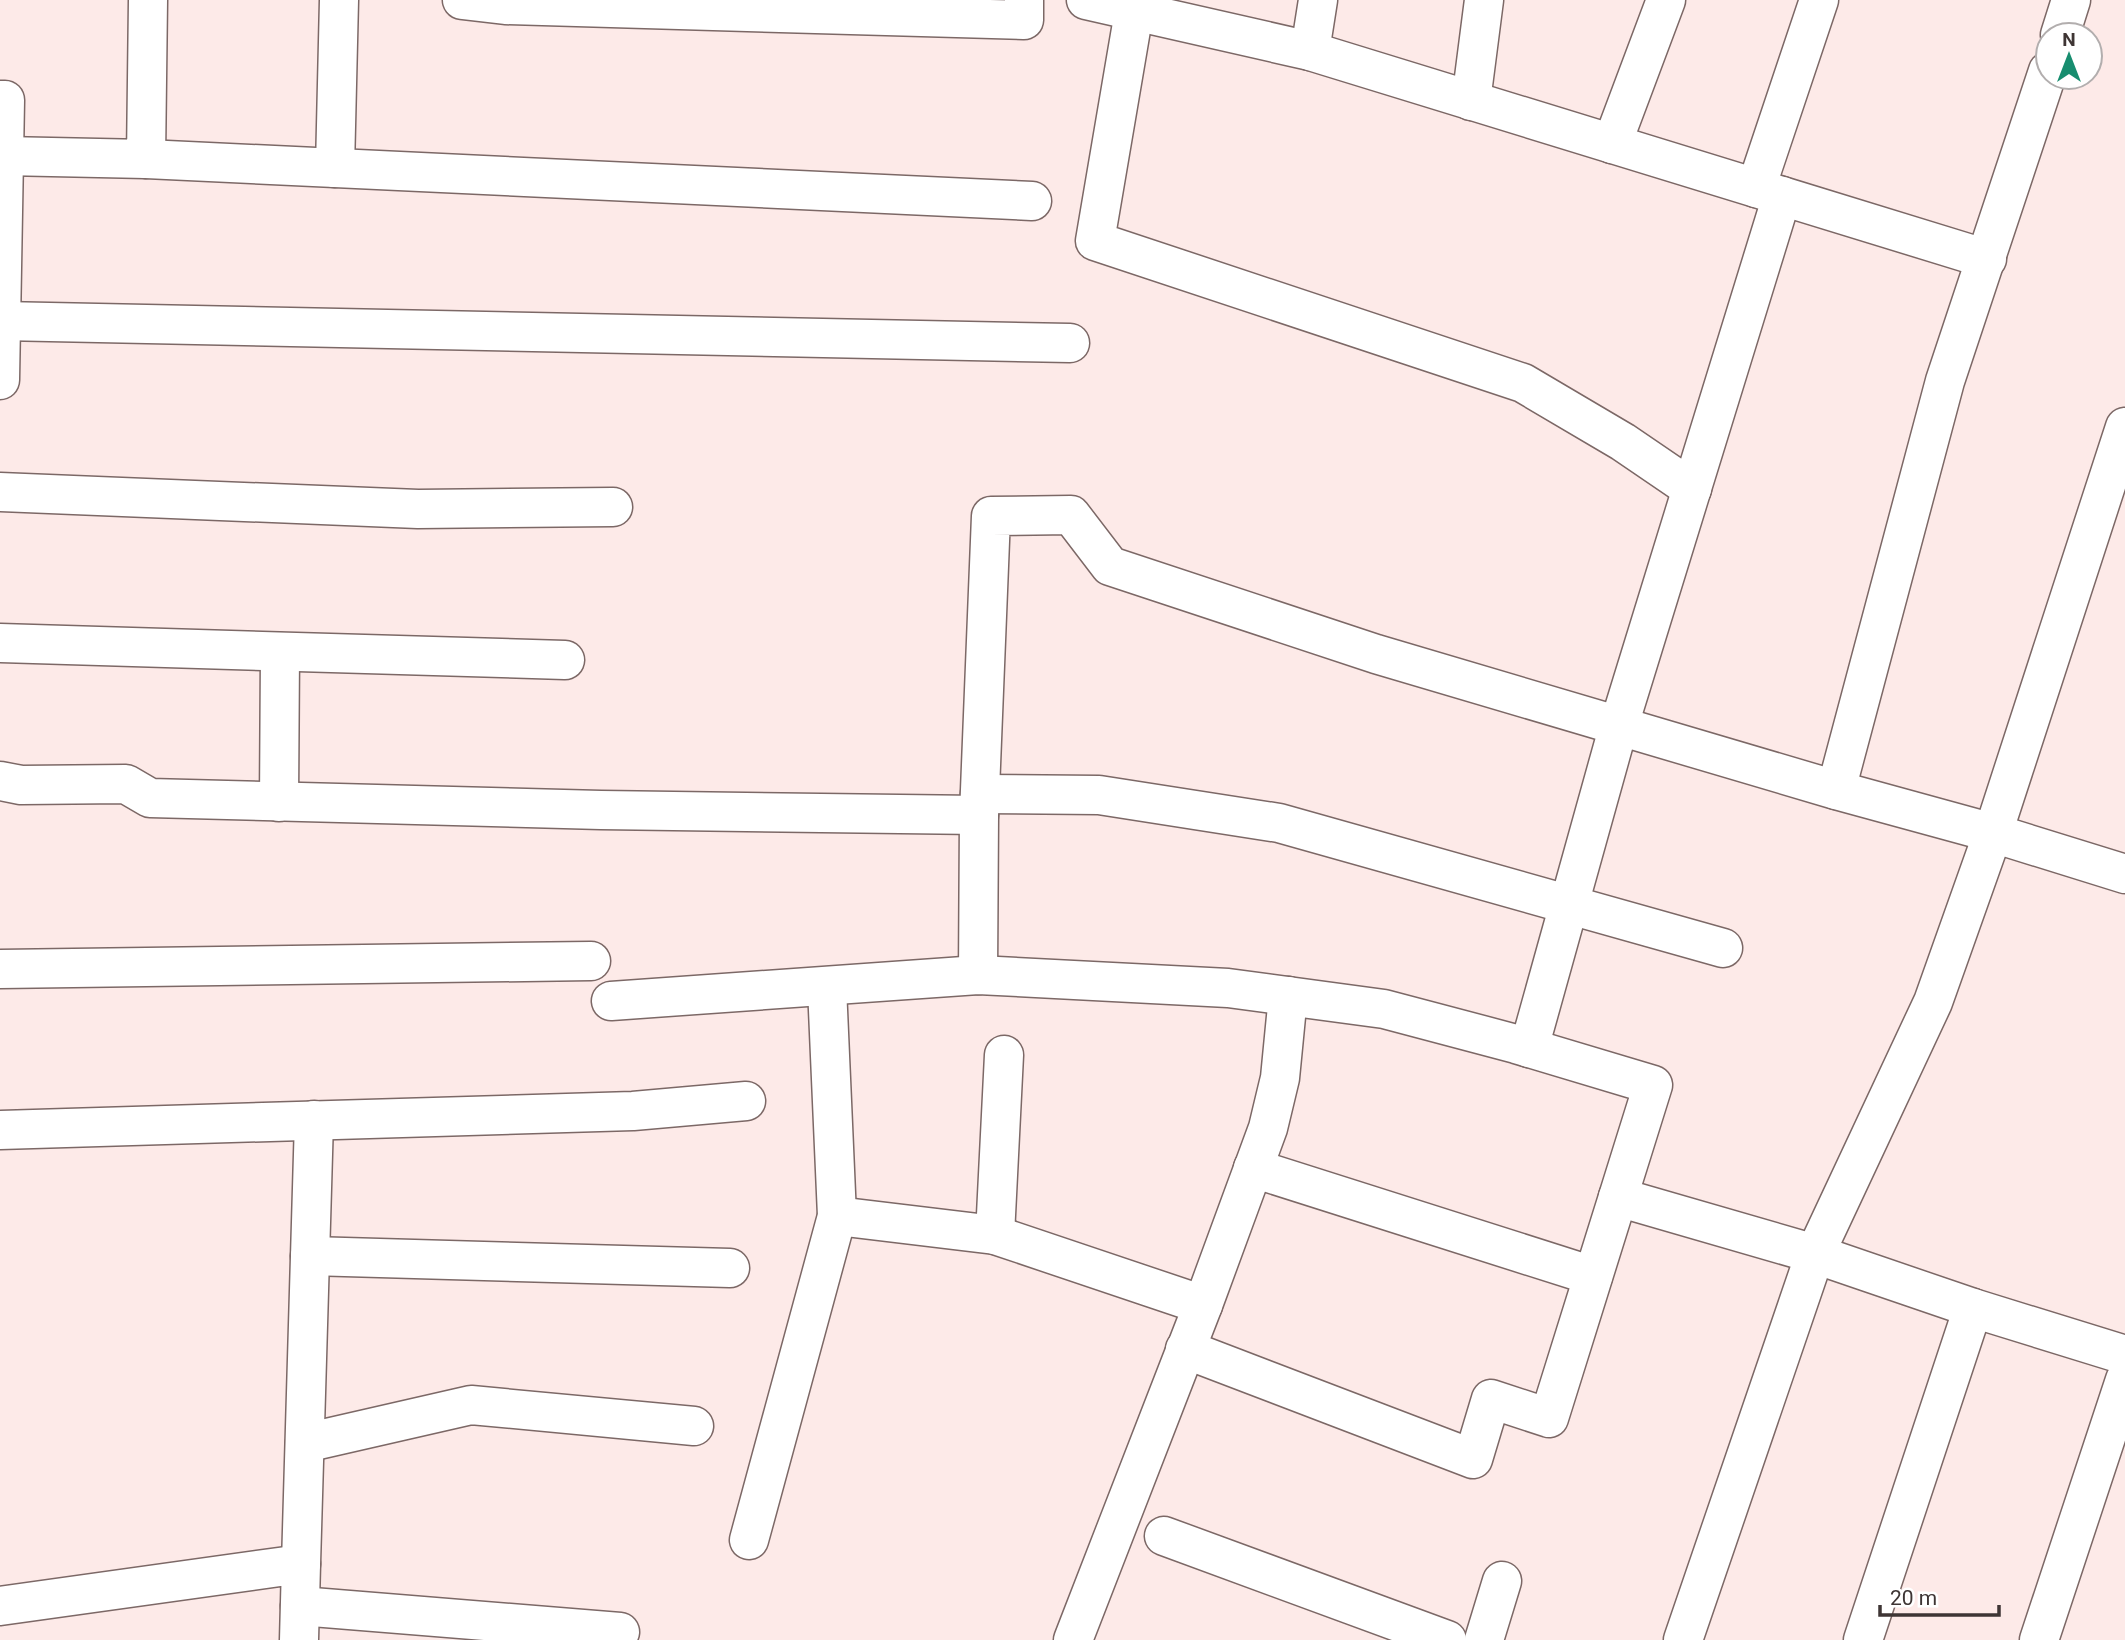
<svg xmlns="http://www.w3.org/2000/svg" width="2125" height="1640" font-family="Roboto,sans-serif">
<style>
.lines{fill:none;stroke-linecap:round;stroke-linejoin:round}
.street-casing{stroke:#7c6866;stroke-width:41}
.street{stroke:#fff;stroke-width:38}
</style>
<rect width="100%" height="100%" fill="#fdeae8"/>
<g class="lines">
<defs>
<g id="street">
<polyline points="462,0 505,5 1024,20 1024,0"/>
<polyline points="1086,0 1310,51 1987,259"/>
<polyline points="1136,0 1095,241 1523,383 1623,442 1692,489"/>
<polyline points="2060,35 2071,0"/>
<polyline points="1310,51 1318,0"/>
<polyline points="0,100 5,100 0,380"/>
<polyline points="1471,101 1484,0"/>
<polyline points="1612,144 1666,0"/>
<polyline points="4,156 146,159 148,0"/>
<polyline points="146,159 1032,201"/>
<polyline points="335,168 339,0"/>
<polyline points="1756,188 1819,0"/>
<polyline points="1,321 1070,343"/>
<polyline points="0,492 418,509 613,507"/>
<polyline points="0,643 565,660"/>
<polyline points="0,781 21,785 126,784 150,798 601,810 979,815"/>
<polyline points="1836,790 1945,381 2048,71"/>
<polyline points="980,794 1099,795 1279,823 1723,948"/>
<polyline points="279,802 280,652"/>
<polyline points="0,969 591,961"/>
<polyline points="978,975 979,815 991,516 1071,515 1110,566 1376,654 1836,790 1993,833 2125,874"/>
<polyline points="611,1001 978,975 1228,988 1384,1009 1516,1044 1653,1085 1549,1418 1491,1399 1473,1459 1185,1349"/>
<polyline points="1529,1048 1619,725 1782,196"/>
<polyline points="0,1130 633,1111 746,1101"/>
<polyline points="1253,1168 1593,1276"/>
<polyline points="1618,1197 1815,1254 1973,1308 2125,1355"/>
<polyline points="837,1216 995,1235 1203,1305"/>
<polyline points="995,1235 1004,1055"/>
<polyline points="310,1256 730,1268"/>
<polyline points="305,1443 471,1405 694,1426"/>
<polyline points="1164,1536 1447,1640"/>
<polyline points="749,1540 837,1216 827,987"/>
<polyline points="301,1564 314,1120"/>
<polyline points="0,1606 301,1564 299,1640"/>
<polyline points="300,1606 620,1632"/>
<polyline points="1073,1640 1203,1305 1268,1128 1280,1078 1288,996"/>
<polyline points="1484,1640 1502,1581"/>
<polyline points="1683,1640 1815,1254 1933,1002 1993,833 2125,427"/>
<polyline points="1863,1640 1973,1308"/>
<polyline points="2039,1640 2125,1380"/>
</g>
</defs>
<!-- street casing -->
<use href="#street" class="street-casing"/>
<!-- street -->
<use href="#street" class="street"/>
</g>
<!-- north arrow -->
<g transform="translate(2069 56)"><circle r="33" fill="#ffffff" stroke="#b2aeae" stroke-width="2"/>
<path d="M0-5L12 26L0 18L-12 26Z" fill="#178d6f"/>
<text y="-10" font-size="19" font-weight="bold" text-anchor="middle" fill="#3e3534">N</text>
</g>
<!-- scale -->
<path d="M1880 1605v10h119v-10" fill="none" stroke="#3e3534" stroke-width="3.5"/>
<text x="1890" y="1605" font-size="21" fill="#3e3534" stroke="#ffffff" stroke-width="5" paint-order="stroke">20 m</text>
</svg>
